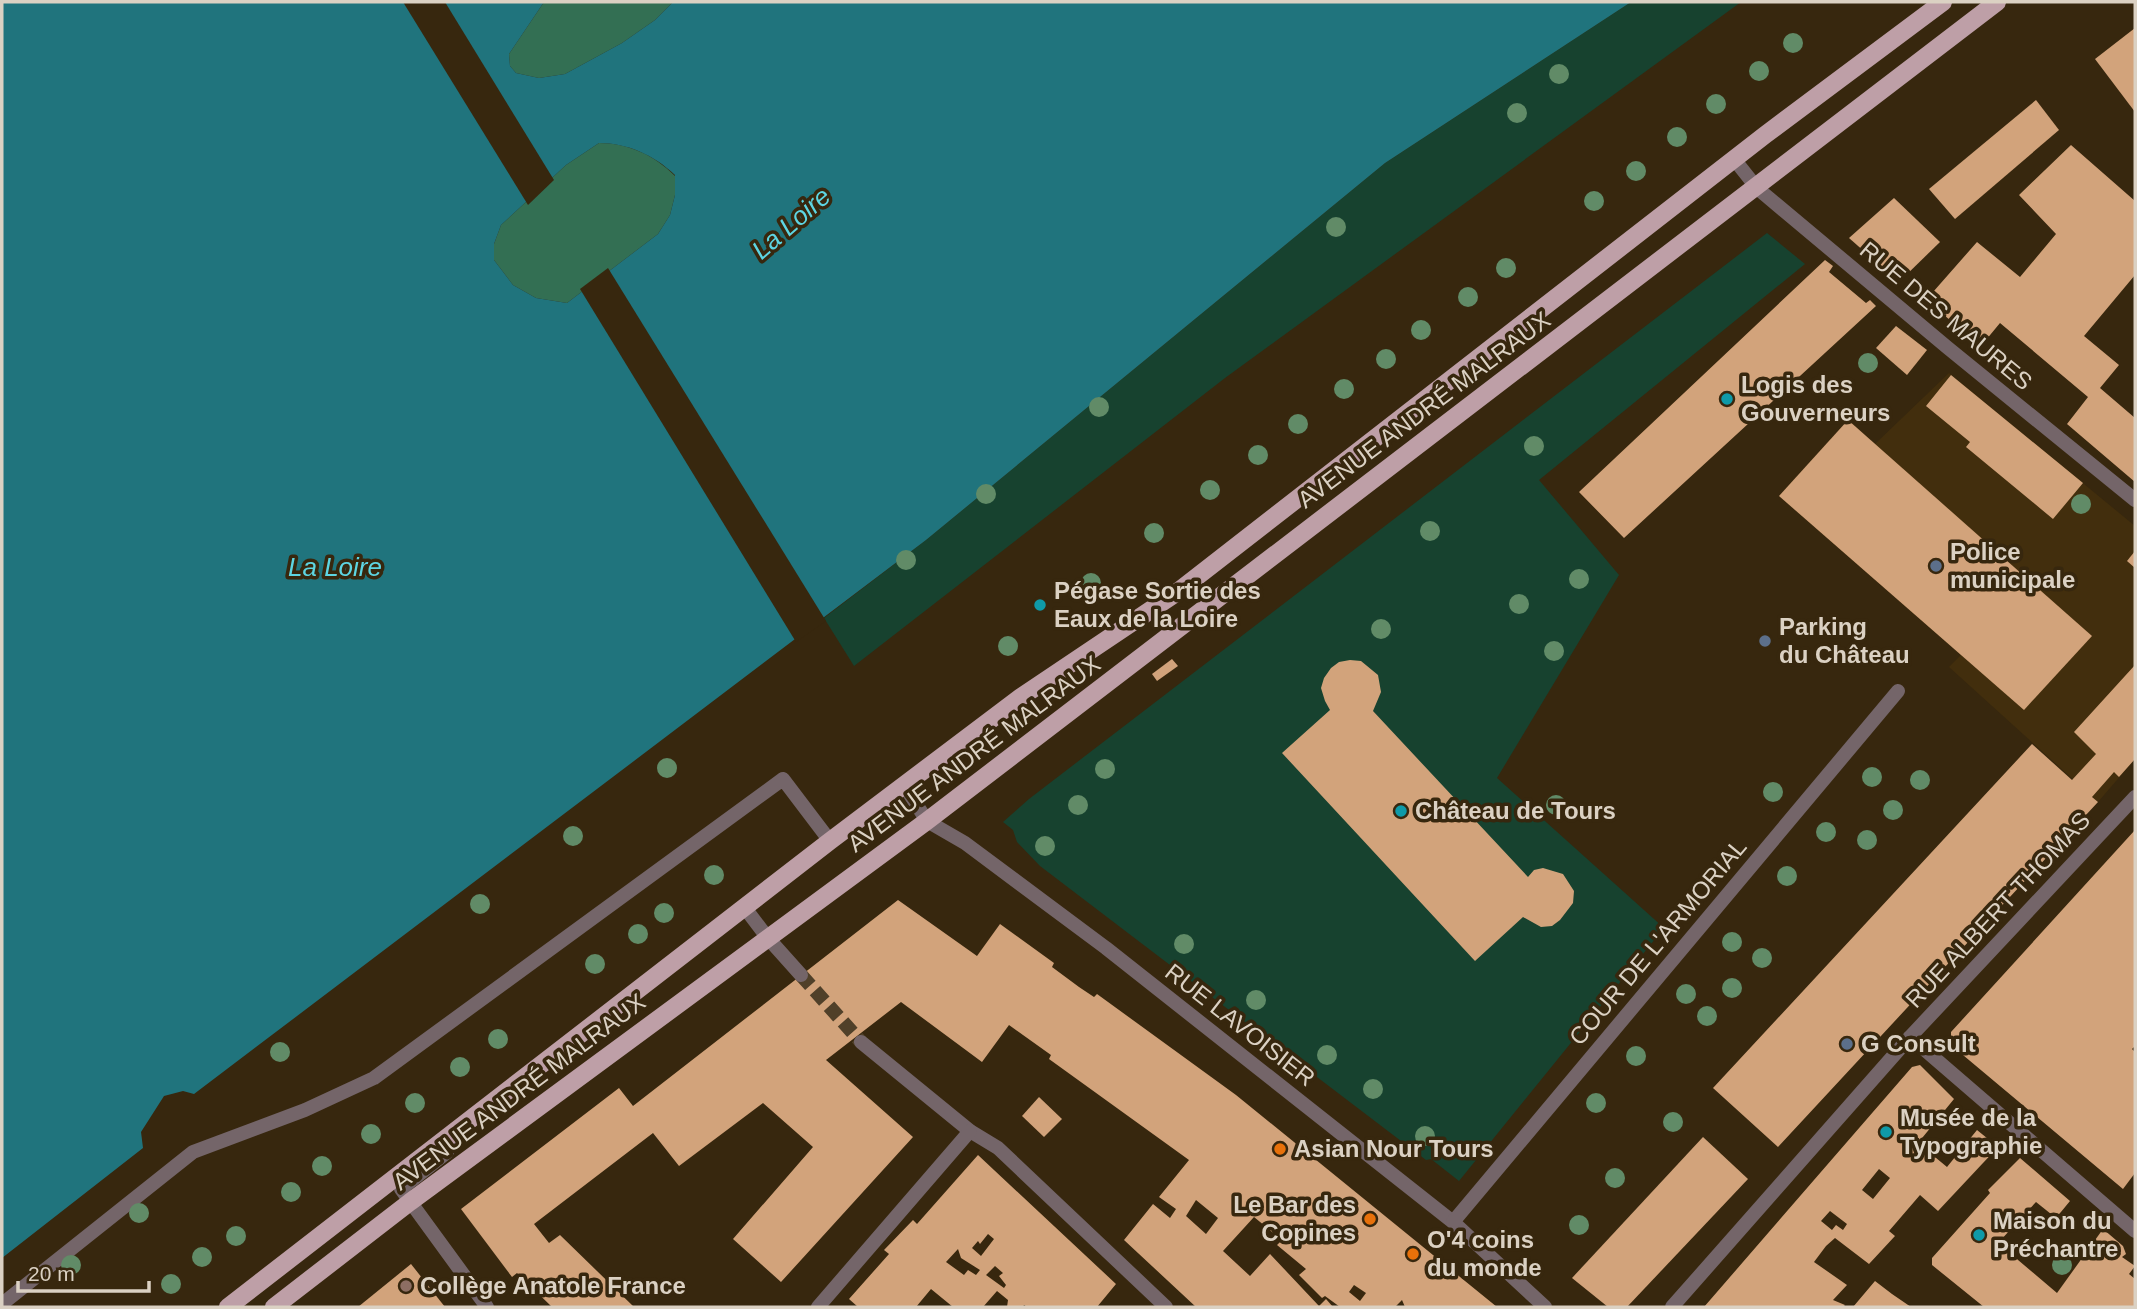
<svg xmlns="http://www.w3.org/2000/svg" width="2137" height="1309" font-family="Arial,sans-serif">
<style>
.built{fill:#422e0d}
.green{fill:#17422f}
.forest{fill:#336f53}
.water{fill:#20747d;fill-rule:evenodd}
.pier{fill:#37270e}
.building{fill:#d2a37b;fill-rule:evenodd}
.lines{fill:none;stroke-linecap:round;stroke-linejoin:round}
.street-tunnel{stroke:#504029;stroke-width:14;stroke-dasharray:14 7;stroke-linecap:butt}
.lane{stroke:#746569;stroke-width:14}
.street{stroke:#746569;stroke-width:14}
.primary{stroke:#be9fa7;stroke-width:18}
.tree{fill:#618b67}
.culture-dot{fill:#0f9aa8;stroke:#37270e;stroke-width:2.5}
.service-dot{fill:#5c6f8a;stroke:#37270e;stroke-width:2.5}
.food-dot{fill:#e8710a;stroke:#37270e;stroke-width:2.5}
.education-dot{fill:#8d6e63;stroke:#37270e;stroke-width:2.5}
.labels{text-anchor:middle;stroke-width:7;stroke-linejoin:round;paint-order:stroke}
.street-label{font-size:24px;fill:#dbd1c3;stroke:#37270e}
.poi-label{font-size:24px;font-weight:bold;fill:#dbd1c3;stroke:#37270e;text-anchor:start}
.water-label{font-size:26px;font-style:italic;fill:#5dd5e2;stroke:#37270e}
</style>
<rect width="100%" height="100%" fill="#37270e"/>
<!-- built -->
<polygon class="built" points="1949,373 2135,526 2135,759 2098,802 1949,667 1961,655 1779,496 1848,420 1875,444"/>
<!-- green -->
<g class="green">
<polygon points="1631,2 1741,2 1225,378 854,666 824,618 926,540 1385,163"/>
<polygon points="1767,233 1805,264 1539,480 1619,575 1497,778 1664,928 1459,1181 1431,1159 1426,1160 1040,866 1017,842 1013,830 1003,822 1029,799"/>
</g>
<!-- forest -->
<g class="forest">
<polygon points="544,2 673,2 655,20 622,43 565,74 539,78 516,73 510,66 509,54"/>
<path d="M599,143C628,143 654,155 675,176V195L670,215L658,234L567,303L536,298L513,285L494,260V244L501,225L566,165Z"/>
</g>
<!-- water -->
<path class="water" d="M2,2H544L509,54L510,66L516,73L539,78L565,74L622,43L655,20L673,2H1631L1385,163L926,540L194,1094L183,1091L164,1096L141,1132L143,1148L2,1258ZM599,143C627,143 654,155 675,175V195L670,215L658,234L567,303L536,298L513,285L494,260V244L501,225L566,165Z"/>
<!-- pier -->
<g class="pier">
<polygon points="403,2 445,2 554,180 528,205"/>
<polygon points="608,268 826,621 796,642 580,289"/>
</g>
<!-- building -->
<g class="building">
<polygon points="2135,28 2135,112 2095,59"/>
<polygon points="2036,100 2059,130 1955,219 1929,189"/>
<polygon points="2071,145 2135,201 2135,275 2084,336 2119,365 2100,388 2135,418 2135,482 2067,424 2088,397 2000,323 1981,346 1926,300 1977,242 2020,277 2056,234 2019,195"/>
<polygon points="1894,198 1940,242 1899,282 1849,238"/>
<polygon points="1825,260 1833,266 1829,272 1866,303 1870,300 1876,306 1624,538 1579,492"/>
<polygon points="1896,326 1927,350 1907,375 1876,348"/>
<polygon points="1951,375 2083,483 2053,519 1966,447 1970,442 1926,406"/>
<polygon points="1848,420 2092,636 2024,710 1779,496"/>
<polygon points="2135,551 2135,568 2127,561"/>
<polygon points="1172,659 1178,666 1157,681 1152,674"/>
<polygon points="1350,660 1361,661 1378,675 1381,692 1373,711 1528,877 1534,870 1543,868 1563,874 1574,891 1573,903 1560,920 1552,926 1541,927 1523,917 1475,961 1282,753 1330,710 1325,701 1321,688 1324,678 1331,668 1339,662"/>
<polygon points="2135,665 2135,759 2119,777 2114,772 2092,797 2098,802 1778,1147 1713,1088 2032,744 2072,780 2096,754 2074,732"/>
<polygon points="2135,830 2135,1046 2132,1049 2135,1052 2135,1173 2123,1189 1951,1045 1951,1032"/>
<path d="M898,900L977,956L1000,924L1054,963L1052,967L1079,987L1094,997L1097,994L1236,1095L1497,1307H1405L1402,1300L1395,1307H1340L1325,1296L1322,1298L1299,1275L1306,1269L1277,1245L1282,1240L1254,1217L1223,1251L1250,1276L1270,1254L1319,1306L1326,1299L1333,1307H1196L1124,1240L1153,1204L1170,1218L1176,1209L1159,1197L1189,1160L1049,1059L1051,1055L1009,1025L982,1062L901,1002L826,1060L913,1137L781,1282L733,1239L813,1147L763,1103L679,1166L653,1133L534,1224L549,1243L560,1235L634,1307H552L517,1273L512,1277L461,1209L619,1088L633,1106ZM1196,1200L1218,1218L1206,1234L1186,1216ZM1354,1285L1366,1293L1360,1301L1349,1292Z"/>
<path d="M1920,1065L1954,1099L1918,1143L1947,1167L1977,1130L1998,1147L1938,1211L1920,1195L1889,1231L1895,1236L1869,1264L1835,1238L1826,1246L1814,1262L1847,1285L1833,1300L1845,1305L1843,1307H1704L1912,1067ZM1879,1169L1890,1178L1873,1199L1862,1190ZM1830,1211L1847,1224L1843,1230L1836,1225L1832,1230L1821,1221Z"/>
<polygon points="1039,1097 1062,1119 1044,1137 1022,1116"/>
<polygon points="1703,1137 1748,1179 1627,1307 1608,1307 1572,1278"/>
<path d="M978,1155L1116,1284L1097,1307H1027L1024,1305L1023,1307H1007L1008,1300L997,1291L983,1307H953L931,1289L916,1307H858L849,1299L889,1254L884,1250L913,1220L917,1224ZM988,1234L994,1239L981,1256L972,1248L978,1241L980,1244ZM958,1249L961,1258L980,1270L976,1275L968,1270L964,1275L946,1262ZM995,1266L1003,1273L999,1276L1006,1285L1004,1288L986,1275Z"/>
<polygon points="2020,1158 2070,1201 2056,1218 2036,1202 1998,1243 2057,1293 2103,1229 2123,1246 2126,1254 2122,1257 2135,1266 2129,1274 2135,1279 2135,1307 1984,1307 1932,1265 1932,1258 1990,1193 1988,1190"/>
<polygon points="411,1264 445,1307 358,1307"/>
<polygon points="1875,1281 1892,1294 1911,1307 1853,1307"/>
</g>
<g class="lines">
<!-- street-tunnel -->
<polyline class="street-tunnel" points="801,975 861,1042"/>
<!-- lane -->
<polyline class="lane" points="2,1304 193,1152 305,1110 374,1078 783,779 830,841"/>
<!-- street -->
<g class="street">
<polyline points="1734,159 1757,188 1948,348 2135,500"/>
<polyline points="904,785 927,821 965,843 1106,948 1453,1222 1545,1307"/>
<polyline points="745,908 767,937 801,975"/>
<polyline points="1910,1037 2135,1231"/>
<polyline points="861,1042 970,1131 998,1148 1166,1307"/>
<polyline points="461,1129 446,1153 401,1189 487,1307"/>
<polyline points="1453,1222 1898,691"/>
<polyline points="818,1307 970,1131"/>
<polyline points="1672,1307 1910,1037 2135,797"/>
</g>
<!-- primary -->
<g class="primary">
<polyline points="228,1307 830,841 1021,697 1176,593 1765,135 1943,2"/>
<polyline points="274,1307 410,1202 927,821 1997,2"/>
</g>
</g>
<!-- trees -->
<g class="tree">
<circle cx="1793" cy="43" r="10"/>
<circle cx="1759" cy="71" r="10"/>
<circle cx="1559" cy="74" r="10"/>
<circle cx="1716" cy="104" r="10"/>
<circle cx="1517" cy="113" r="10"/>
<circle cx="1677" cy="137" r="10"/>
<circle cx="1636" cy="171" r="10"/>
<circle cx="1594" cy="201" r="10"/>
<circle cx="1336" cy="227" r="10"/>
<circle cx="1506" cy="268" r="10"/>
<circle cx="1468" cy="297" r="10"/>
<circle cx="1421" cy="330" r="10"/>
<circle cx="1386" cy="359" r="10"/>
<circle cx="1868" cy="363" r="10"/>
<circle cx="1344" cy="389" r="10"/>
<circle cx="1099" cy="407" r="10"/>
<circle cx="1298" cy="424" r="10"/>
<circle cx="1534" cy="446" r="10"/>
<circle cx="1258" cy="455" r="10"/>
<circle cx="1210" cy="490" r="10"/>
<circle cx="986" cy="494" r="10"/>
<circle cx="2081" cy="504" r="10"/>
<circle cx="1430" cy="531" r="10"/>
<circle cx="1154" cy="533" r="10"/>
<circle cx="906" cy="560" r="10"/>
<circle cx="1579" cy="579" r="10"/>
<circle cx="1091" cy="583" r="10"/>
<circle cx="1519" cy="604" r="10"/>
<circle cx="1381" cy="629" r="10"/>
<circle cx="1008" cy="646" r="10"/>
<circle cx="1554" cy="651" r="10"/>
<circle cx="667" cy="768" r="10"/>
<circle cx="1105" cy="769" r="10"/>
<circle cx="1872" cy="777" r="10"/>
<circle cx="1920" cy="780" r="10"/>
<circle cx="1773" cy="792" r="10"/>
<circle cx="1078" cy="805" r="10"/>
<circle cx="1556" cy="805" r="10"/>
<circle cx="1893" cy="810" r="10"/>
<circle cx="1826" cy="832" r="10"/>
<circle cx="573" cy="836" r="10"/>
<circle cx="1867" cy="840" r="10"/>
<circle cx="1045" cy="846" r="10"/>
<circle cx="714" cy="875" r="10"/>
<circle cx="1787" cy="876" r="10"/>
<circle cx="480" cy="904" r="10"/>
<circle cx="664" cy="913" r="10"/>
<circle cx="638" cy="934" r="10"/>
<circle cx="1732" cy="942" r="10"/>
<circle cx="1184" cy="944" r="10"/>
<circle cx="1762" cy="958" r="10"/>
<circle cx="595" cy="964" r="10"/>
<circle cx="1732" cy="988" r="10"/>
<circle cx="1686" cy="994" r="10"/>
<circle cx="1256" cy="1000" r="10"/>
<circle cx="1707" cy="1016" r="10"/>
<circle cx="498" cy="1039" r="10"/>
<circle cx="280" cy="1052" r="10"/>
<circle cx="1327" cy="1055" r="10"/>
<circle cx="1636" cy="1056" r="10"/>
<circle cx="460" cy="1067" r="10"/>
<circle cx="1373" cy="1089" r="10"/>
<circle cx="415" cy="1103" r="10"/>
<circle cx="1596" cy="1103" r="10"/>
<circle cx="1673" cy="1122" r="10"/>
<circle cx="371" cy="1134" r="10"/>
<circle cx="1425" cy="1136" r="10"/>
<circle cx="322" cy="1166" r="10"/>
<circle cx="1615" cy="1178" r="10"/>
<circle cx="291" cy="1192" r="10"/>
<circle cx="139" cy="1213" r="10"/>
<circle cx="1579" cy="1225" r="10"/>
<circle cx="236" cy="1236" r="10"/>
<circle cx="202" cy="1257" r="10"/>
<circle cx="71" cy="1265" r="10"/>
<circle cx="2062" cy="1265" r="10"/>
<circle cx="171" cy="1284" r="10"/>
</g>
<!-- markers -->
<g class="culture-dot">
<circle cx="1727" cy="399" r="7"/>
<circle cx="1040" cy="605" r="7"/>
<circle cx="1401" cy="811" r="7"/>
<circle cx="1886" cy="1132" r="7"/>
<circle cx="1979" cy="1235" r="7"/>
</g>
<g class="service-dot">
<circle cx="1936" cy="566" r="7"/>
<circle cx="1765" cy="641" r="7"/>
<circle cx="1847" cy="1044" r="7"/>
</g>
<g class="food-dot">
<circle cx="1280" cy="1149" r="7"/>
<circle cx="1370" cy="1219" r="7"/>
<circle cx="1413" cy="1254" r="7"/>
</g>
<circle class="education-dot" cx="406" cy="1286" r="7"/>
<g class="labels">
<!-- street labels -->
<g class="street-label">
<text transform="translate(1946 316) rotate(40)" y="8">RUE DES MAURES</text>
<text transform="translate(1424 410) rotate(-37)" y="8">AVENUE ANDRÉ MALRAUX</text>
<text transform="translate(974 754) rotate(-37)" y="8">AVENUE ANDRÉ MALRAUX</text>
<text transform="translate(1998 910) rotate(-47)" y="8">RUE ALBERT THOMAS</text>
<text transform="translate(1658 942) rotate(-50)" y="8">COUR DE L'ARMORIAL</text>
<text transform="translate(1240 1025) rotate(38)" y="8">RUE LAVOISIER</text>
<text transform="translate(519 1092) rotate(-37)" y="8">AVENUE ANDRÉ MALRAUX</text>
</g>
<!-- poi labels -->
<g class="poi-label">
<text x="1741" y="393">Logis des<tspan x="1741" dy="28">Gouverneurs</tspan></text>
<text x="1950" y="560">Police<tspan x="1950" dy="28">municipale</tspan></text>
<text x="1054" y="599">Pégase Sortie des<tspan x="1054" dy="28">Eaux de la Loire</tspan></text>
<text x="1779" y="635">Parking<tspan x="1779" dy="28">du Château</tspan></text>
<text x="1415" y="819">Château de Tours</text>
<text x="1861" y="1052">G Consult</text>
<text x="1900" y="1126">Musée de la<tspan x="1900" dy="28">Typographie</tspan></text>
<text x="1294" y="1157">Asian Nour Tours</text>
<text x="1356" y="1213" text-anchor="end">Le Bar des<tspan x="1356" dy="28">Copines</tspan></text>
<text x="1993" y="1229">Maison du<tspan x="1993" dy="28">Préchantre</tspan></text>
<text x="1427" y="1248">O'4 coins<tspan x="1427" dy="28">du monde</tspan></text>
<text x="420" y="1294">Collège Anatole France</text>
</g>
<!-- water labels -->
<g class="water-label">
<text transform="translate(791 223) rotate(-41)" y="9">La Loire</text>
<text x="335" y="576">La Loire</text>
</g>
</g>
<!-- border -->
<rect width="2137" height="1309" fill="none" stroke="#dbd1c3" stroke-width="7"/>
<!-- scale -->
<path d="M18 1281v10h131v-10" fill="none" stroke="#dbd1c3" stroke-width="3.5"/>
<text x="28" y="1281" font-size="21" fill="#dbd1c3" stroke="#37270e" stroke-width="5" paint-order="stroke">20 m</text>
</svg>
